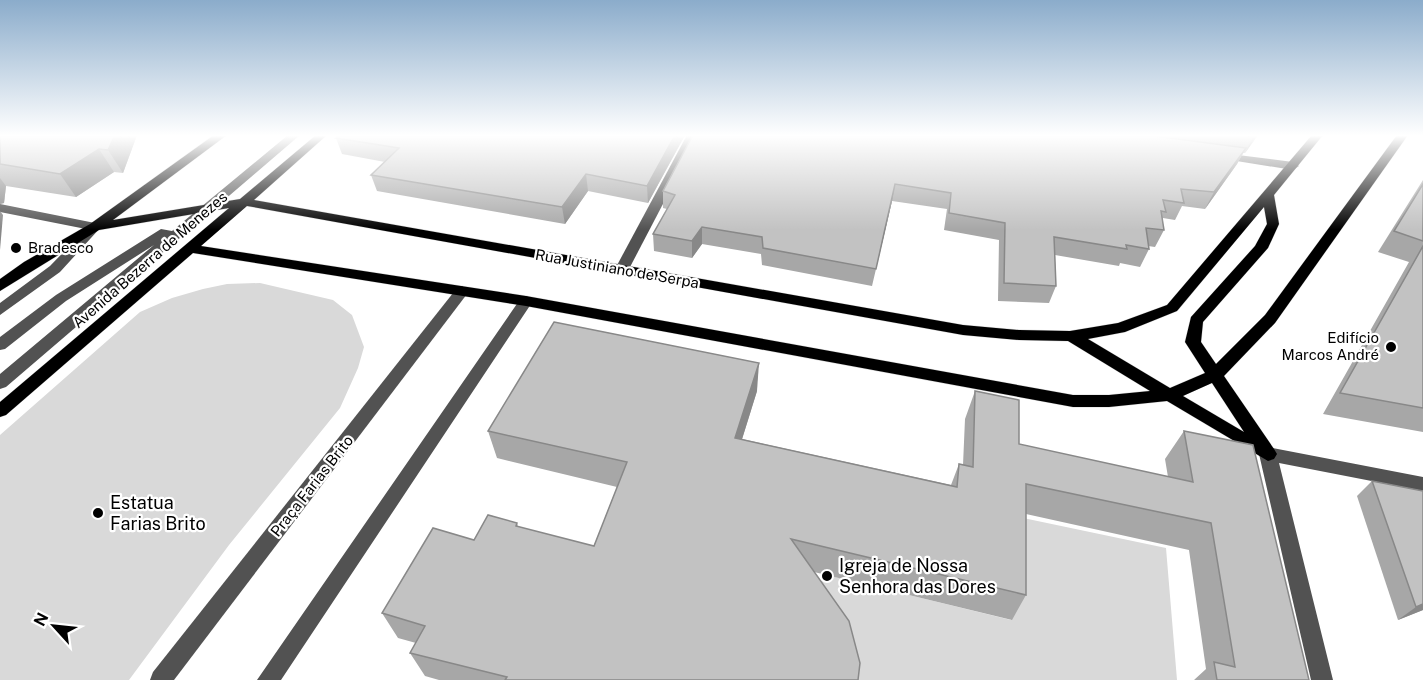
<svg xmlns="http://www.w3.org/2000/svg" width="1423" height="680" font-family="'Public Sans',sans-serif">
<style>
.green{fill:#d9d9d9}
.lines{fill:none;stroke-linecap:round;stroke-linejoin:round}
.major-casing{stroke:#dbdbdb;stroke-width:1}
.minor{fill:#525252;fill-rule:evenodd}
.major{fill:#000;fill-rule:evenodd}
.wall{fill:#a7a7a7}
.shaded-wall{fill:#888}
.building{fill:#c2c2c2;stroke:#888;stroke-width:1.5}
.poi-dot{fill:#000;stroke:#fff;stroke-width:2}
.labels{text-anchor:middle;stroke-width:4.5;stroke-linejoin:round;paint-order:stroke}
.poi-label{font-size:15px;fill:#000;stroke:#fff;text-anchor:start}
.street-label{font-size:15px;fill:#000;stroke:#fff}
.near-poi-label{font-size:18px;fill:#000;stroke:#fff;text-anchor:start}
</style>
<rect width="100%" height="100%" fill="#fff"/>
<!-- green -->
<g class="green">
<polygon points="260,283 333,300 352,315 364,347 358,368 340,408 229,545 129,680 0,680 0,435 140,312 172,298 203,289 227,284"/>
<polygon points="1014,516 1166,548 1177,680 851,680 815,607 823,574 1011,620"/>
</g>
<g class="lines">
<defs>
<path id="major" d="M214,135H227L113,220L240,199L316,135H327L254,200L963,325L1019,330L1070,331L1118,323L1167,305L1312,135H1323L1274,195L1279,224L1268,248L1203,322L1201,342L1216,364L1265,315L1397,135H1408L1275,323L1224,376L1274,449L1277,454L1274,459L1268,461L1167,401L1109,407H1073L526,306L193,253L6,415L0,417V402L229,208L99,230L0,291V279L24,262L90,224ZM247,206L963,335L1019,340L1068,341L1150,391L1109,395H1073L526,296L201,246ZM1264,207L1267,224L1255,246L1191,317L1185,342L1205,373L1170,388L1088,339L1125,332L1177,311ZM1212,383L1244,432L1183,396Z"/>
</defs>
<!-- major casing -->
<use href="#major" class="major-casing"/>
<!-- minor -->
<g class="minor">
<polygon points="288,135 300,135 6,387 0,389 0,374 154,245 66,301 5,349 0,350 0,337 56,295 161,229 172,231"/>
<polygon points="687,135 699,135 629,269 627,272 617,272 615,269"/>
<polygon points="1222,153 1293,162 1299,166 1293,170 1218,158 1218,154"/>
<polygon points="0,204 95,223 101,227 60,272 0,315 0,303 50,266 86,229 0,212"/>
<polygon points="462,286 469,291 467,294 174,680 150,680 153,672 457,288"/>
<polygon points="526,296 531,298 533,301 531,304 281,680 257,680 521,298"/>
<polygon points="1268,447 1423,477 1423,491 1279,463 1333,680 1311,680 1259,454 1262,449"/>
</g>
<!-- major -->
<use href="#major" class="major"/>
</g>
<!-- wall -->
<g class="wall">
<polygon points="0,135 137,135 123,173 114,172 76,197 6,186 4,203 0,204"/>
<polygon points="340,135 685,135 648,203 588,191 565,224 377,191 371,175 385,162 342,154 336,138"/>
<polygon points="693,135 1258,135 1245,153 1243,153 1237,164 1205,209 1182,206 1175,220 1163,218 1162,219 1164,230 1155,247 1148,246 1149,249 1140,267 1120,263 1119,266 1055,255 1056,286 1049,303 998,301 999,240 944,230 947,209 892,201 872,286 762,265 761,254 702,244 692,258 654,251 653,234 667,209 663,208 663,191"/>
<polygon points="1423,180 1423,432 1323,414 1409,262 1378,252"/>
<polygon points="757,391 742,439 951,485 959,464 963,465 965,419 975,391 1019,444 1168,477 1165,459 1184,431 1309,680 1194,680 1206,669 1189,550 1026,514 1026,595 1012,620 814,572 858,680 439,680 425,676 410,653 416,643 398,638 382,613 474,540 517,523 518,527 594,546 617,487 497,458 488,431"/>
<polygon points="1372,481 1423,491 1423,610 1398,620 1357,496"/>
</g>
<!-- shaded-wall -->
<g class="shaded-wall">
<polygon points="115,135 137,135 123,173 108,150"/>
<polygon points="675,135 685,135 648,203 647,186"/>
<polygon points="1255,135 1258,135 1245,153 1253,137"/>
<polygon points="1246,148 1237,164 1205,209 1214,192"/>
<polygon points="99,149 114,172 76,197 60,174"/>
<polygon points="586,174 588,191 565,224 562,207"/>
<polygon points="0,178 6,186 4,203 0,204"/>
<polygon points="895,184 892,201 872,286 876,269"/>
<polygon points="0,211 3,215 0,250"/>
<polygon points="702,227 702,244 692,258 692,241"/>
<polygon points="759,363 757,391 734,465 735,438"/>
<polygon points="1423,604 1423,610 1398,620 1416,607"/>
</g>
<!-- building -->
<g class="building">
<polygon points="0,135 115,135 108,150 99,149 60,174 0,164"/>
<polygon points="340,135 675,135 647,186 586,174 562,207 371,175 399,148 336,138"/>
<polygon points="693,135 1147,135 1246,148 1214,192 1181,189 1184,203 1163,200 1166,212 1161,211 1164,230 1146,228 1149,249 1126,245 1127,249 1054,237 1056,286 1004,283 1005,223 949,213 951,193 895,184 876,269 763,248 762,237 702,227 692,241 653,234 675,195 663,191"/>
<polygon points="1234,135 1255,135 1253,137"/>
<polygon points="1423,184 1423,241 1394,231"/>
<polygon points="1423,246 1423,408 1340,393"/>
<polygon points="554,322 759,363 735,438 957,487 959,464 973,467 975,391 1019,400 1019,444 1193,482 1184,431 1253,445 1309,680 1217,680 1214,662 1235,667 1211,523 1026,484 1026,595 791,539 849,621 860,663 858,680 505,680 507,677 410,653 425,626 382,613 433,528 474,540 488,515 517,523 516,526 594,546 627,462 488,431"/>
<polygon points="1372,481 1423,491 1423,604 1416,607"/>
</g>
<!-- sky -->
<linearGradient id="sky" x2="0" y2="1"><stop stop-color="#8baccb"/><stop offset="0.59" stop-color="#fff"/><stop offset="1" stop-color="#fff" stop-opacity="0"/></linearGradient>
<rect width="1423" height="230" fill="url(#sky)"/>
<!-- markers -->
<g class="poi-dot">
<circle cx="16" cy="248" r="6"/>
<circle cx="1391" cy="347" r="6"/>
<circle cx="98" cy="513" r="6"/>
<circle cx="827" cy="576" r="6"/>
</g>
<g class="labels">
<!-- poi labels -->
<g class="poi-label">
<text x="28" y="253">Bradesco</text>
<text x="1379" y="343" text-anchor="end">Edifício<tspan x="1379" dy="17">Marcos André</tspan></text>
</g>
<!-- street labels -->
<g class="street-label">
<text transform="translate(150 260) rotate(-41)" y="5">Avenida Bezerra de Menezes</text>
<text transform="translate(617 269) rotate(10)" y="5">Rua Justiniano de Serpa</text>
<text transform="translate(312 486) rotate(-52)" y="5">Praça Farias Brito</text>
</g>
<!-- near-poi labels -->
<g class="near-poi-label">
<text x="110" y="509">Estatua<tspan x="110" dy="21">Farias Brito</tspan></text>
<text x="839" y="572">Igreja de Nossa<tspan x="839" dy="21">Senhora das Dores</tspan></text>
</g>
</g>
<!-- north arrow -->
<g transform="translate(54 626) rotate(297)" stroke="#ffffff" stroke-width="4.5" paint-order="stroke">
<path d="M0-4.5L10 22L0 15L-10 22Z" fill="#000000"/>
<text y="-9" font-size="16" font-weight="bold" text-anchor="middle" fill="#000000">N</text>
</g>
</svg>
